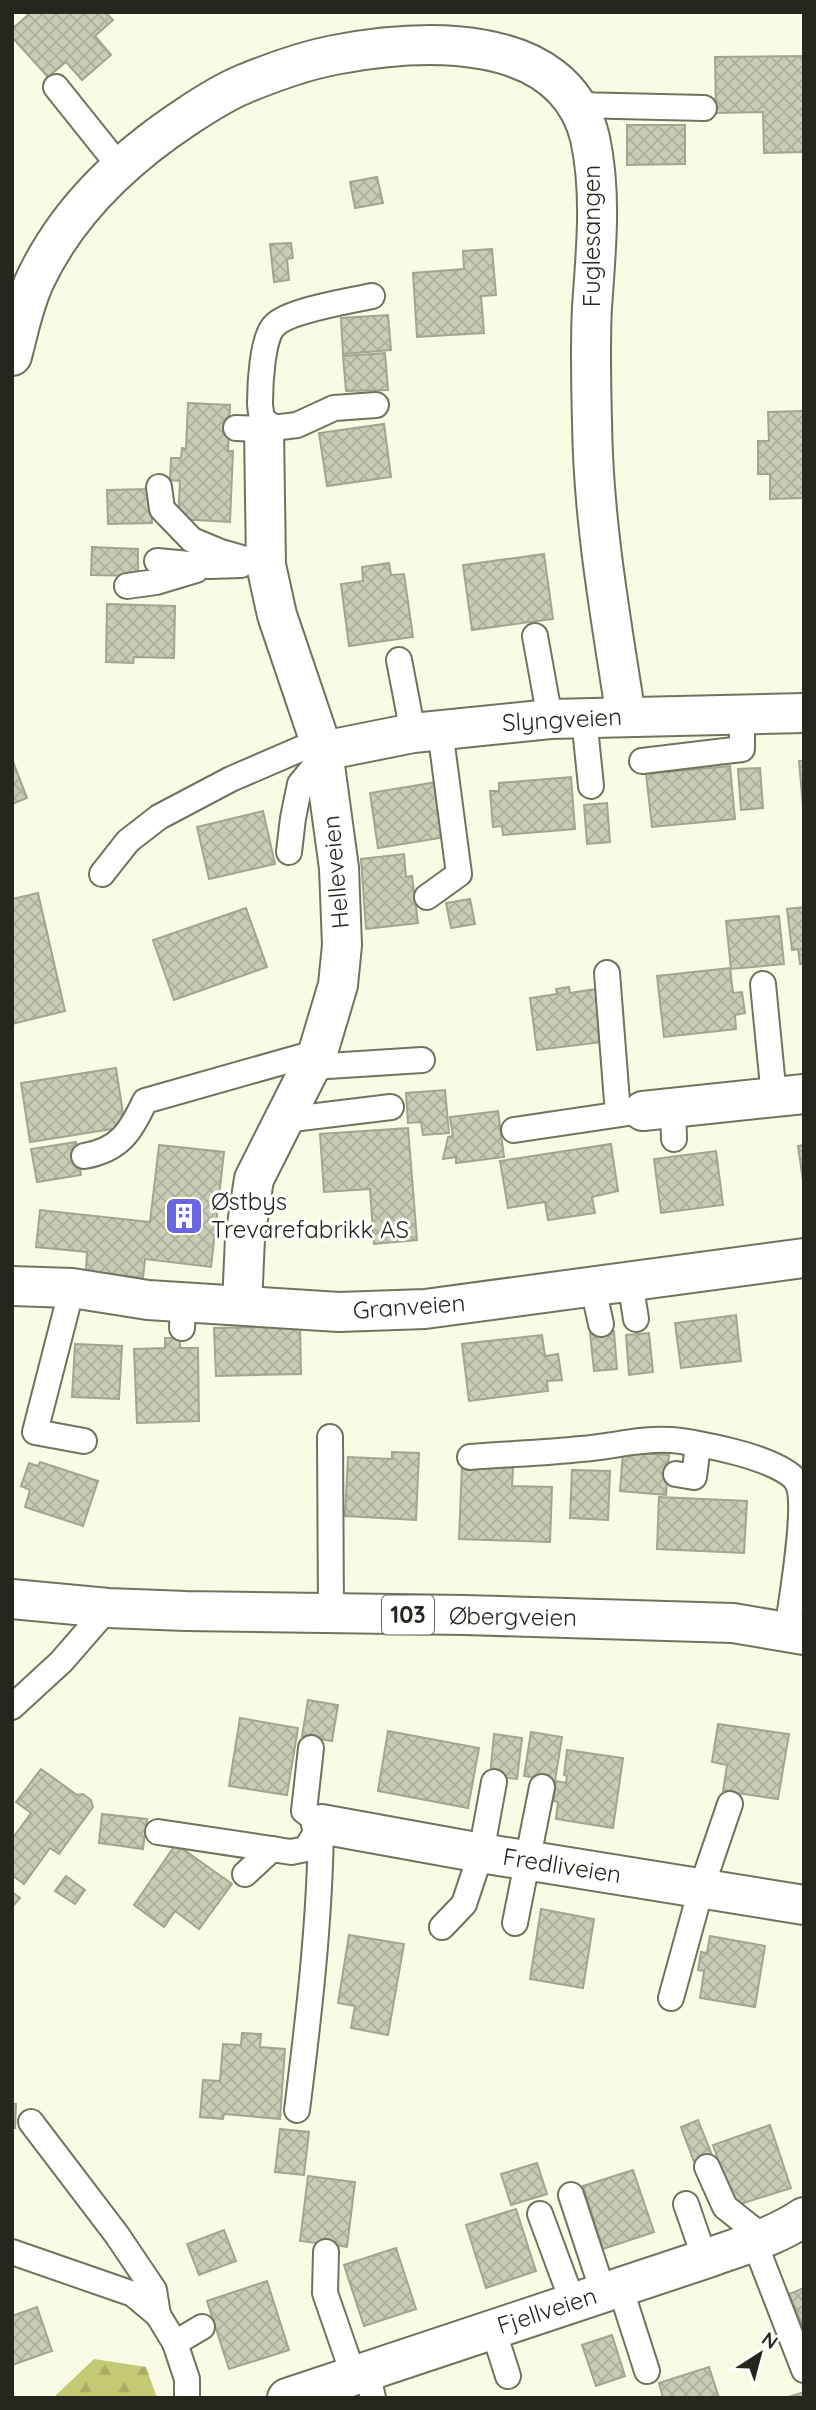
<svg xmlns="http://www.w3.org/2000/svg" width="816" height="2410" font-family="Quicksand,sans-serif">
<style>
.forest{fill:url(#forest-firs)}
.building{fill:url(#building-cross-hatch);stroke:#a2a58f;stroke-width:2}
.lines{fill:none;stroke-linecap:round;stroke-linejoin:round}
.lane-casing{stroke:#71735f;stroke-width:28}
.street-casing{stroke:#71735f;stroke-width:42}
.primary-casing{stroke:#71735f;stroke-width:42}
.lane{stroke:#fff;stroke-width:24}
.street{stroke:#fff;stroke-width:38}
.primary{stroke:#fff;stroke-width:38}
.labels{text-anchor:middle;stroke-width:6;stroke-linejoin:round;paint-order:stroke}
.shield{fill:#fff;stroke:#666761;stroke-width:2}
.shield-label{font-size:23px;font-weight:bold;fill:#25261d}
.street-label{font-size:24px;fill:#25261d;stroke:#fff}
.poi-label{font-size:24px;fill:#25261d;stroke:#fff;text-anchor:start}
</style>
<defs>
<pattern id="forest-firs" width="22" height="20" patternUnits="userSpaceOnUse" patternTransform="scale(1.75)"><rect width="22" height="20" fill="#c4c975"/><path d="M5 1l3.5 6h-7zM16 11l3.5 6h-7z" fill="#a8ac65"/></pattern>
<pattern id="building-cross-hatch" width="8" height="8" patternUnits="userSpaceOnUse" patternTransform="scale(1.75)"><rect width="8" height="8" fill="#caccb6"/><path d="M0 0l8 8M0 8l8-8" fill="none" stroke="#adaf9c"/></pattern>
</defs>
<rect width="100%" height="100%" fill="#f9fbe4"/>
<!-- forest -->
<polygon class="forest" points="94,2359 146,2367 157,2398 53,2398"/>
<!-- building -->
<g class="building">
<polygon points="26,12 105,12 113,20 95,36 111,55 82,80 66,62 48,77 12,37 12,29 28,15"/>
<polygon points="804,56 804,152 764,153 763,112 716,113 715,57"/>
<polygon points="627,125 685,125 685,164 627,165"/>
<polygon points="377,177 383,203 355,208 350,182"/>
<polygon points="291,243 293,258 287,259 289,280 274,282 270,244"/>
<polygon points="492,249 496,295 481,296 484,333 417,337 413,273 464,269 463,251"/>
<polygon points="388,315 391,350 343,354 341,318"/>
<polygon points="385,353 388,390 346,391 343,356"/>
<polygon points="188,403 230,405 228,451 233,451 230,522 178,519 180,481 170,480 171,458 181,458 182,448 186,449"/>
<polygon points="804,411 804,498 770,499 770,474 758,474 758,441 769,441 768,412"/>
<polygon points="384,424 391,477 327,486 319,433"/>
<polygon points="151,489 152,523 108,524 107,490"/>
<polygon points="92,547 138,549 138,576 91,575"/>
<polygon points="544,554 553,619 472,630 463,565"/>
<polygon points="389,563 391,575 404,574 413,637 349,646 341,584 363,581 362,567"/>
<polygon points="107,604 175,606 174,658 134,657 133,663 106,662"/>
<polygon points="12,759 27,798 12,804"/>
<polygon points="799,761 804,761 804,818"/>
<polygon points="730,766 735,819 652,827 646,774"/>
<polygon points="760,768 763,808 741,810 738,769"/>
<polygon points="571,777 575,829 503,835 502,826 493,827 490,791 499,791 499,783"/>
<polygon points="437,782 446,837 378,848 370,793"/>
<polygon points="607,803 610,842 587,844 584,805"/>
<polygon points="263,811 275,864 209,879 197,827"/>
<polygon points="404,854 406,877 412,876 418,923 366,929 361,859"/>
<polygon points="38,893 65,1011 12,1024 12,899"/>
<polygon points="470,899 475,924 451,928 446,903"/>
<polygon points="804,907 804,964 800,964 798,949 792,950 787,909"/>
<polygon points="246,908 267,967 174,1000 153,940"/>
<polygon points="779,916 784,964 731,969 726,921"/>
<polygon points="730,968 733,993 742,992 745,1013 735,1015 736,1029 664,1037 657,976"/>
<polygon points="569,987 570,993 596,989 603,1042 537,1050 530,998 557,994 556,989"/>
<polygon points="116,1068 125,1127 30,1142 21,1083"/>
<polygon points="445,1090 449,1133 423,1135 421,1122 408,1123 406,1093"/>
<polygon points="498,1111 504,1157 456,1163 456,1157 443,1159 448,1137 453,1136 450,1117"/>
<polygon points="408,1128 417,1240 374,1244 370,1189 324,1192 320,1134"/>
<polygon points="76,1142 81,1175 37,1182 31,1149"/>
<polygon points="611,1144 618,1191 592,1197 595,1213 548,1220 545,1202 508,1208 500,1161"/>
<polygon points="159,1145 224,1152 211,1267 145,1259 143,1278 86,1271 87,1252 36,1247 40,1210 150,1222"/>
<polygon points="804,1145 804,1187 798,1146"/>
<polygon points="716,1151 723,1205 661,1213 654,1159"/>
<polygon points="736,1315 741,1361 681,1368 675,1323"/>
<polygon points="300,1326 301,1374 216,1376 214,1328"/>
<polygon points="614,1331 617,1369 594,1371 590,1333"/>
<polygon points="649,1333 653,1372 629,1375 626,1335"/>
<polygon points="542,1335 545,1356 558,1354 562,1380 547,1381 548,1391 469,1401 462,1344"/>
<polygon points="165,1338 180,1338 180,1348 198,1348 199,1421 137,1423 134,1349 165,1348"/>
<polygon points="75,1344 122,1346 119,1399 72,1397"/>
<polygon points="392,1452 419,1453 416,1520 345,1516 348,1457 392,1459"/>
<polygon points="623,1452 669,1455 666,1495 620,1491"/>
<polygon points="40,1462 98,1481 83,1526 25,1507 30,1490 21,1486 29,1463 38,1466"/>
<polygon points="462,1466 513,1468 512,1486 552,1487 550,1542 459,1539"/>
<polygon points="572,1470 610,1471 608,1520 570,1518"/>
<polygon points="659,1497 747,1501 744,1553 657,1549"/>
<polygon points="308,1700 338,1705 332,1741 302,1736"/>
<polygon points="240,1718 298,1728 287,1795 229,1786"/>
<polygon points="718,1724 789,1734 778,1799 723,1791 727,1765 712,1762"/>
<polygon points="388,1731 479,1748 468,1808 378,1791"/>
<polygon points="531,1732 562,1737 555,1781 524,1776"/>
<polygon points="494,1734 522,1738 517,1779 490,1776"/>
<polygon points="567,1750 623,1758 613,1828 556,1819 558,1802 553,1801 556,1781 566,1783 567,1776 564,1775"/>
<polygon points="41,1769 77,1795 83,1794 91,1800 93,1807 59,1854 50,1848 24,1884 12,1875 12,1839 31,1813 16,1802"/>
<polygon points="102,1814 147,1819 143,1849 99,1843"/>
<polygon points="176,1844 232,1884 199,1929 175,1911 164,1927 134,1905"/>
<polygon points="66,1876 85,1890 75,1904 55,1891"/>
<polygon points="12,1892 20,1898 12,1907"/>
<polygon points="541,1909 594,1919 583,1988 530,1979"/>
<polygon points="349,1935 404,1944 388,2035 351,2028 355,2006 338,2003"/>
<polygon points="710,1936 765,1946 755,2007 700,1998 704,1971 698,1970 701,1952 707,1953"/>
<polygon points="242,2033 261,2034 260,2047 285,2049 280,2119 224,2114 223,2119 200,2117 203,2080 220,2081 223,2044 241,2045"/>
<polygon points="12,2104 16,2104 15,2128 12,2128"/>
<polygon points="698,2120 712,2155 694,2162 681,2127"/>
<polygon points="770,2125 791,2188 734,2206 713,2145"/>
<polygon points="280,2129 309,2132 304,2175 275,2172"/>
<polygon points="537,2163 547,2194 511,2205 501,2174"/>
<polygon points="633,2170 654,2232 603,2249 583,2186"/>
<polygon points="308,2176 355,2182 347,2247 300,2241"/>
<polygon points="516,2209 536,2271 486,2288 466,2225"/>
<polygon points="224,2230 236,2261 199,2275 187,2244"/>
<polygon points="396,2248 416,2309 364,2326 344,2265"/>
<polygon points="267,2281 289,2350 229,2369 207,2301"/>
<polygon points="804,2288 804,2329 789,2294"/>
<polygon points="37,2307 52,2351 12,2365 12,2316"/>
<polygon points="612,2335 625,2376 596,2386 582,2345"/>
<polygon points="709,2367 719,2398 663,2398 659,2383"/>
<polygon points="804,2392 804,2398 792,2398 791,2396"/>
</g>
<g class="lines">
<defs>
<g id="lane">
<polyline points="56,87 120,167"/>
<polyline points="575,105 704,108"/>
<polyline points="236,428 264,429 297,425 334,408 376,405"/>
<path d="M264,429C263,421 260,411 260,403C260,386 262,336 275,325C290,310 350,301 372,296"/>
<polyline points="159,487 162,509 192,540 221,552 266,565"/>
<polyline points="157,561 210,566 241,565"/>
<polyline points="127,586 156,582 196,570"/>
<polyline points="535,636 550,719"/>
<polyline points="399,660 413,733"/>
<polyline points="584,718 591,786"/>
<polyline points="642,761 742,749 742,714"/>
<polyline points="289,852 293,818 300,784 323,756"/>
<polyline points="102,874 128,841 159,817 231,779 319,741"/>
<polyline points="427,897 459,874 440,730"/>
<polyline points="607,973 618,1114"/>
<polyline points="763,984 774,1097"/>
<polyline points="312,1067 422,1060"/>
<polyline points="673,1107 674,1139"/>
<polyline points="284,1120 391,1107"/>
<polyline points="514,1130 635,1112"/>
<path d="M84,1156C120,1150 131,1131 145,1101L318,1052"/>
<polyline points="630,1282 636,1319"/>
<polyline points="72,1288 35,1432 84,1441"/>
<polyline points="593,1288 601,1324"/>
<polyline points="182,1328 183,1302"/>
<polyline points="330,1437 331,1614"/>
<path d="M470,1457C507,1454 544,1453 581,1449C611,1447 640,1438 671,1440C697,1442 787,1459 798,1484C808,1508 791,1601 787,1632"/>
<polyline points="676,1474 694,1477 698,1445"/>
<polyline points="12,1707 61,1662 108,1608"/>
<polyline points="311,1748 304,1811 321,1824"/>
<polyline points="158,1832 291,1852 306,1849 321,1824"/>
<polyline points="245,1874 272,1849"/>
<polyline points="515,1923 542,1787"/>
<polyline points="442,1927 464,1904 481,1853 494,1782"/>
<polyline points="671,1998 701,1889 730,1804"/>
<path d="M297,2110C309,2015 320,1920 321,1824"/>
<polyline points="31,2122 117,2235 154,2290 158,2315"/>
<polyline points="707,2167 725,2207 763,2237"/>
<polyline points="571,2195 603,2292"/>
<polyline points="686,2204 705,2259"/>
<polyline points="540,2214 573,2303"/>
<polyline points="754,2241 804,2370"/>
<polyline points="12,2252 133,2294 158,2315 175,2343 187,2379 187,2398"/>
<polyline points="326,2252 325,2293 353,2374"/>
<polyline points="620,2287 647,2371"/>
<polyline points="493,2329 508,2376"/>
<polyline points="175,2343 202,2327"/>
<polyline points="367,2370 373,2398"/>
</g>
<g id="street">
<path d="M12,356C19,330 24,302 36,278C68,211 124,158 186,117C204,105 224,92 244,84C273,72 303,61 334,55C418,39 564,29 590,138C602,193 596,251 592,307C590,345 591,383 592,421C593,521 611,619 626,717"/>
<polyline points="323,751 413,733 550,719 804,713"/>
<polyline points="643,1111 804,1094"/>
<polyline points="12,1286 72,1288 148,1300 339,1312 425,1309 804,1258"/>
<polyline points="242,1305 245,1238 254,1179 318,1052 338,985 342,945 339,868 323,751 277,615 266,565 264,429"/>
<polyline points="321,1824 481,1853 804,1905"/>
<path d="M287,2398L705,2259C738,2247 775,2237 804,2217"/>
</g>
<polyline id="primary" points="12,1599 108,1608 186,1611 464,1615 733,1623 804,1635"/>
</defs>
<!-- lane casing -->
<use href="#lane" class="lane-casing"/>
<!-- street casing -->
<use href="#street" class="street-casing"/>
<!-- primary casing -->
<use href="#primary" class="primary-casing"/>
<!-- lane -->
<use href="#lane" class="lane"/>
<!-- street -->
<use href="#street" class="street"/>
<!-- primary -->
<use href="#primary" class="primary"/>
</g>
<!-- icons -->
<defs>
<symbol id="building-square" viewBox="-11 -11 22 22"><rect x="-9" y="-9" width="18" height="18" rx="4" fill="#6866e0" stroke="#fff"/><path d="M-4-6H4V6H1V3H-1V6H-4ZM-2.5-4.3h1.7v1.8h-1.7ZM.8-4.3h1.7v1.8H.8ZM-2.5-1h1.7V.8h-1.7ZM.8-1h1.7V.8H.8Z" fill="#fff"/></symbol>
</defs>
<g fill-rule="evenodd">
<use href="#building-square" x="162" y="1194" width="44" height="44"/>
</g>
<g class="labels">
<!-- shield labels -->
<rect class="shield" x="382" y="1595.5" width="52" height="39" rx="5"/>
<g class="shield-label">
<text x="408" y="1623">103</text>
</g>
<!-- street labels -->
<g class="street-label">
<text transform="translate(592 236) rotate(-90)" y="8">Fuglesangen</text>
<text transform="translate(562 720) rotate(-3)" y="8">Slyngveien</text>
<text transform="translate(336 872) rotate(-95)" y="8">Helleveien</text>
<text transform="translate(409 1307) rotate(-4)" y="8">Granveien</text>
<text transform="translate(513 1617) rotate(1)" y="8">Øbergveien</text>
<text transform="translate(562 1866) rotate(9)" y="8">Fredliveien</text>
<text transform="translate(547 2311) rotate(-18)" y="8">Fjellveien</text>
</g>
<!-- poi labels -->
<g class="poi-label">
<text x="211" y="1210">Østbys<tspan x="211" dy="28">Trevarefabrikk AS</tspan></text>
</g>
</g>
<!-- border -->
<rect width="816" height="2410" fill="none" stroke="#25261d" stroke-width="28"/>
<!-- north arrow -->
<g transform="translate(760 2354) rotate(36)" stroke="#ffffff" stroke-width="5" paint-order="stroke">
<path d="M0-5L12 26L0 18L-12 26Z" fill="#25261d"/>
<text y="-10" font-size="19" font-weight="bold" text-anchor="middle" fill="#25261d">N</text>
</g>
</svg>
